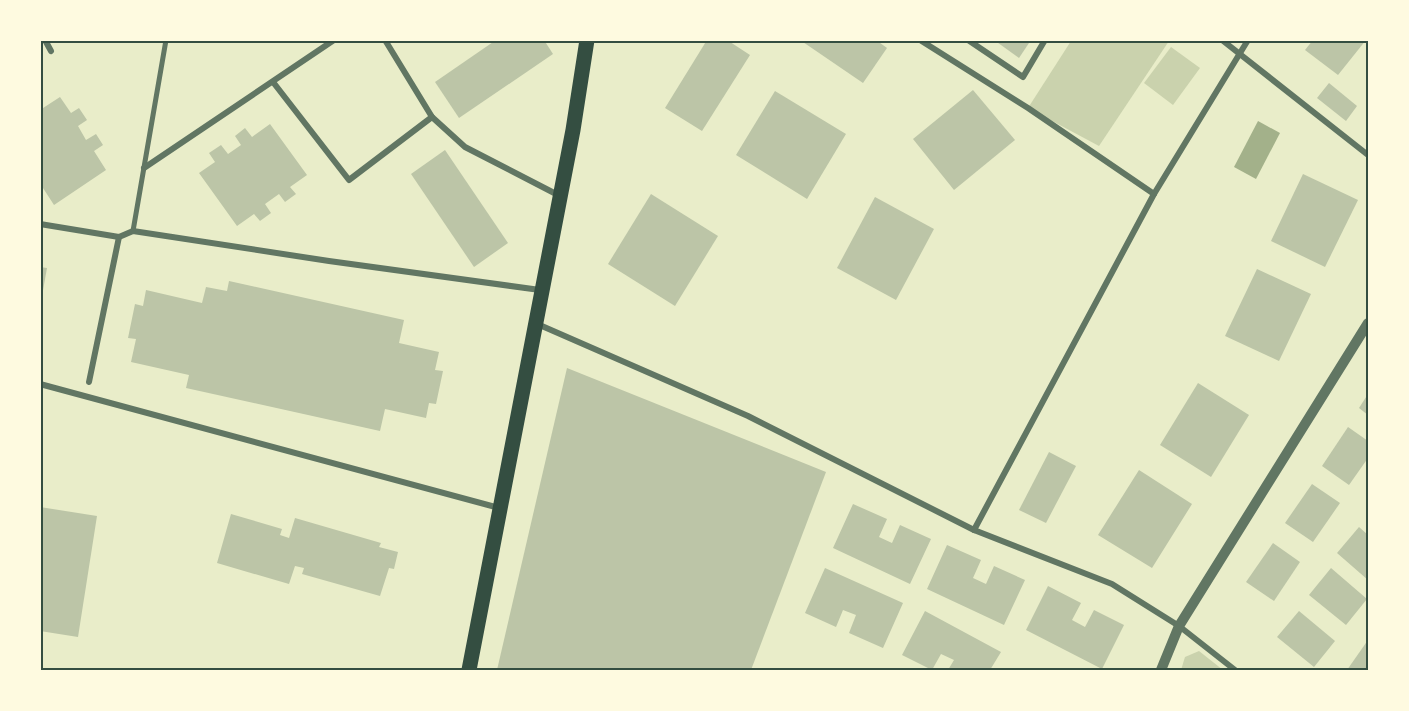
<svg xmlns="http://www.w3.org/2000/svg" width="1409" height="711" font-family="'Source Sans 3',sans-serif">
<style>
.green{fill:#cad2ad}
.water{fill:#a3b18a}
.building{fill:#bcc5a7}
.lines{fill:none;stroke-linecap:round;stroke-linejoin:round}
.pedestrian{stroke:#617663;stroke-width:5}
.minor{stroke:#617663;stroke-width:6}
.tertiary{stroke:#617663;stroke-width:10}
.primary{stroke:#344e41;stroke-width:15}
.neatline{fill:none;stroke:#344e41;stroke-width:2}
</style>
<rect width="100%" height="100%" fill="#e9edc9"/>
<!-- green -->
<g class="green">
<polygon points="1071,41 1169,41 1099,146 1028,108"/>
<polygon points="1171,47 1200,68 1173,105 1144,83"/>
<polygon points="1199,651 1223,670 1181,670 1185,657"/>
</g>
<!-- water -->
<polygon class="water" points="1258,121 1280,133 1256,179 1234,167"/>
<!-- building -->
<g class="building">
<polygon points="496,40 544,40 553,54 459,118 435,82"/>
<polygon points="707,40 727,40 750,55 702,131 665,108"/>
<polygon points="800,40 876,40 887,48 863,83"/>
<polygon points="994,40 1031,40 1019,58"/>
<polygon points="1313,40 1366,40 1338,75 1305,50"/>
<polygon points="1329,83 1357,106 1346,121 1317,98"/>
<polygon points="973,90 1015,140 954,190 913,139"/>
<polygon points="775,91 846,134 807,199 736,155"/>
<polygon points="60,97 71,113 79,108 87,120 78,126 86,140 96,134 103,145 94,151 106,170 54,205 43,188 40,190 40,110"/>
<polygon points="270,124 307,175 290,187 296,194 285,202 279,194 265,204 271,213 260,221 254,214 237,226 199,173 215,162 209,153 221,145 228,154 241,145 235,136 245,128 252,137"/>
<polygon points="445,150 508,243 474,267 411,174"/>
<polygon points="1303,174 1358,200 1325,267 1271,241"/>
<polygon points="651,194 718,236 675,306 608,264"/>
<polygon points="875,197 934,229 896,300 837,268"/>
<polygon points="40,267 47,268 42,296 40,296"/>
<polygon points="1257,269 1311,294 1279,361 1225,336"/>
<polygon points="229,281 404,320 399,343 439,352 435,370 443,371 436,404 429,403 426,418 385,409 380,431 186,388 189,375 131,362 136,339 128,338 135,304 143,306 146,290 202,303 206,287 227,291"/>
<polygon points="567,368 826,472 751,670 497,670"/>
<polygon points="1198,383 1249,415 1211,477 1160,445"/>
<polygon points="1368,394 1368,415 1359,408"/>
<polygon points="1348,427 1368,441 1368,458 1349,485 1322,466"/>
<polygon points="1049,452 1076,466 1046,523 1019,510"/>
<polygon points="1139,470 1192,504 1152,568 1098,535"/>
<polygon points="1312,484 1340,503 1313,542 1285,523"/>
<polygon points="853,504 887,519 879,537 892,543 900,525 931,539 910,584 833,548"/>
<polygon points="40,507 97,516 78,637 40,631"/>
<polygon points="231,514 282,529 280,535 289,538 295,518 381,543 379,547 398,552 394,569 389,568 380,596 302,574 304,568 295,566 289,584 217,563"/>
<polygon points="1359,527 1368,535 1368,580 1337,553"/>
<polygon points="1273,543 1300,562 1274,601 1246,582"/>
<polygon points="947,545 981,560 973,578 986,584 994,566 1025,580 1004,625 927,589"/>
<polygon points="825,568 903,603 883,648 849,633 856,615 843,610 836,627 805,613"/>
<polygon points="1331,568 1367,599 1346,625 1309,595"/>
<polygon points="1048,586 1081,603 1072,620 1085,627 1094,610 1124,625 1102,669 1026,630"/>
<polygon points="925,611 1001,652 990,670 948,670 954,660 941,654 932,670 902,655"/>
<polygon points="1299,611 1335,641 1314,667 1277,637"/>
<polygon points="1368,640 1368,670 1347,670"/>
</g>
<g class="lines">
<!-- pedestrian -->
<polyline class="pedestrian" points="133,231 166,40"/>
<!-- minor -->
<g class="minor">
<polyline points="45,40 51,51"/>
<polyline points="385,40 432,117 465,147 560,196"/>
<polyline points="920,40 1028,108 1154,194"/>
<polyline points="968,40 1023,77 1045,40"/>
<polyline points="1222,40 1368,155"/>
<polyline points="273,82 349,180 432,117"/>
<polyline points="144,168 334,40"/>
<polyline points="40,224 119,237 133,231 329,261 540,290"/>
<polyline points="535,323 748,416 974,530 1112,584 1179,626 1235,670"/>
<polyline points="89,382 119,237"/>
<polyline points="40,384 499,508"/>
<polyline points="974,530 1154,194 1248,40"/>
</g>
<!-- tertiary -->
<polyline class="tertiary" points="1161,670 1179,626 1368,323"/>
<!-- primary -->
<polyline class="primary" points="469,670 573,130 587,40"/>
</g>
<!-- border -->
<rect width="1409" height="711" fill="none" stroke="#fefae0" stroke-width="84"/>
<rect x="42" y="42" width="1325" height="627" class="neatline"/>
</svg>
